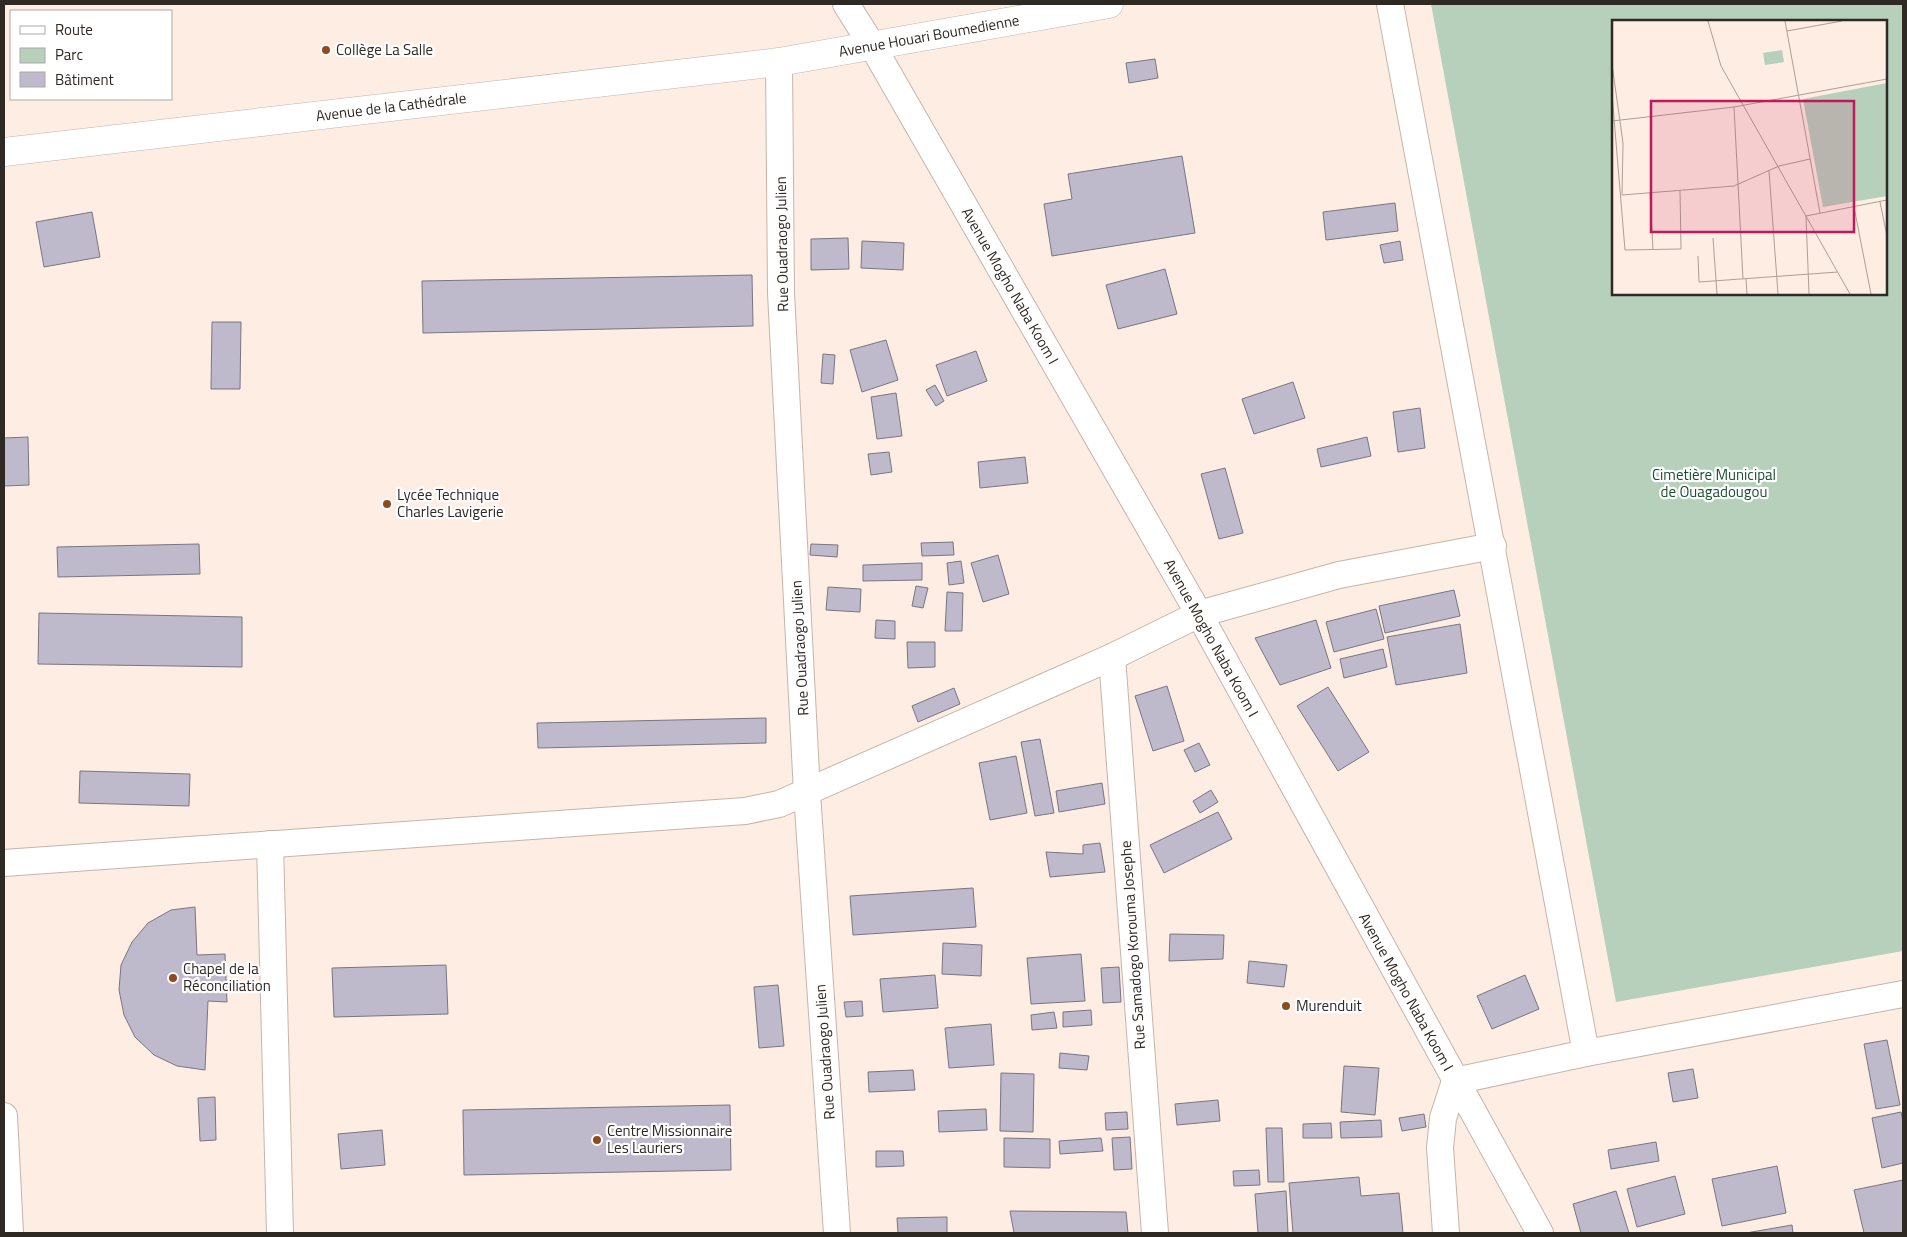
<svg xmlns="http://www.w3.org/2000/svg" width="1907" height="1237" font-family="'Titillium Web',sans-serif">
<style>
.green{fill:#b6d0bc;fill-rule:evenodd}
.building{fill:#bebacb;stroke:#787584}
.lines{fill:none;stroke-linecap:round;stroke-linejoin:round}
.minor-casing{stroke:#c4b5aa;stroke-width:28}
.secondary-casing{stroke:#c4b5aa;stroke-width:29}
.minor{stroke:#fff;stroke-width:26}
.secondary{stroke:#fff;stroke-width:28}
.poi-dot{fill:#904a21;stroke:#fff;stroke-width:2}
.labels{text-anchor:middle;stroke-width:4.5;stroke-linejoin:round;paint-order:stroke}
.street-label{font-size:15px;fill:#2f2924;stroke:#fff}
.poi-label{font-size:15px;fill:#2f2924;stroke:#fff;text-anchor:start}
.park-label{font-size:15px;fill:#19502e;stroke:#fff}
.inset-road{fill:none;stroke:#ab9f96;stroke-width:1}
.view{fill:#c2185b;fill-opacity:0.15;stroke:#c2185b;stroke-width:2.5}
.inset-edge{fill:none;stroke:#2f2924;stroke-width:2.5}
</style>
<rect width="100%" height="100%" fill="#feede2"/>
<!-- green -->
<path class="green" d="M1431,4H1903V951L1616,1002ZM1613,21H1886V294H1613Z"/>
<!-- building -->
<g class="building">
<polygon points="1155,59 1158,78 1129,83 1126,63"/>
<polygon points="1182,156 1195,233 1052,256 1044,204 1072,199 1068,174"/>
<polygon points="1395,203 1398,231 1326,240 1323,212"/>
<polygon points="92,212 100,257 44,267 36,222"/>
<polygon points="848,238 849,269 811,270 811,239"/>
<polygon points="862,241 904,243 903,270 861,268"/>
<polygon points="1400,241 1403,260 1384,263 1380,245"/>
<polygon points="1165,269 1177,314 1118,329 1106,285"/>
<polygon points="752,275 753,326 423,333 422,281"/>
<polygon points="212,322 241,322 240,389 211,389"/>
<polygon points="886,340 898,380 862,392 850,350"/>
<polygon points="976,351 987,381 947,396 936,365"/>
<polygon points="823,354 835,355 833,384 821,383"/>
<polygon points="1293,382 1305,418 1254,434 1242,399"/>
<polygon points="935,385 944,401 936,406 926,390"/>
<polygon points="896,393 902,436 877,439 871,397"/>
<polygon points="1420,408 1425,448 1398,452 1393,412"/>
<polygon points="28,437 29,485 4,486 4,438"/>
<polygon points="1367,437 1371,456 1321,467 1317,449"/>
<polygon points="889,452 892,472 871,475 868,454"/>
<polygon points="1025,457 1028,483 980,488 978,462"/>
<polygon points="1225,468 1243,533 1219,539 1201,474"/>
<polygon points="953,542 954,555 922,556 921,543"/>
<polygon points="199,544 200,574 58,577 57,547"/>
<polygon points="811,544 838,545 837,557 810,555"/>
<polygon points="998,555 1009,594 983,602 971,563"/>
<polygon points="961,561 964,583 949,585 947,563"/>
<polygon points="922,563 922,580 863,581 863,565"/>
<polygon points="916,586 928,588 923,608 912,606"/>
<polygon points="828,587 861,589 860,612 826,610"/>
<polygon points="1454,590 1460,616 1385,633 1379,606"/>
<polygon points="947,592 963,593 962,631 945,631"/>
<polygon points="1376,609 1384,639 1334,652 1326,622"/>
<polygon points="39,613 242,617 242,667 38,664"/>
<polygon points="876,620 895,621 895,639 875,638"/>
<polygon points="1316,620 1331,668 1280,685 1255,638"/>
<polygon points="1460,624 1467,673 1396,685 1387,637"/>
<polygon points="907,642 935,642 935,667 908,668"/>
<polygon points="1383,649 1387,667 1344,678 1340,659"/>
<polygon points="1167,686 1184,741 1153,751 1135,696"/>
<polygon points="1328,687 1369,752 1338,771 1297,706"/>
<polygon points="954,688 960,704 918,722 912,706"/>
<polygon points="766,718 766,743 538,748 537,723"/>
<polygon points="1040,739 1054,813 1035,816 1021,742"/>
<polygon points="1199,743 1210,765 1195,772 1184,750"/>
<polygon points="1016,756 1027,813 990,820 979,763"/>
<polygon points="80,771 190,774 189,806 79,803"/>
<polygon points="1102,783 1105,804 1059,812 1056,791"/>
<polygon points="1211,790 1218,802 1200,813 1193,801"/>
<polygon points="1218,812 1232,839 1164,873 1150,845"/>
<polygon points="1100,843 1105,872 1050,877 1046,852 1083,854 1083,845"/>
<polygon points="973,888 976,927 853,935 850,896"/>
<polygon points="195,907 197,955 225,954 227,1002 208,1001 205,1070 177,1066 154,1055 135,1037 124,1015 119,990 121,965 132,942 148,923 171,910"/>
<polygon points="1170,934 1224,935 1223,959 1169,961"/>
<polygon points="943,943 982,945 981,976 942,974"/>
<polygon points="1081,954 1085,1001 1031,1004 1027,958"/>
<polygon points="1249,961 1287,965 1284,987 1247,983"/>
<polygon points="446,965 448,1014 334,1017 332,968"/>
<polygon points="1119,967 1121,1002 1103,1003 1101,968"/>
<polygon points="935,975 938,1008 883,1012 880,979"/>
<polygon points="1525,975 1539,1009 1492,1029 1477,996"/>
<polygon points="778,985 784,1046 759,1048 754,987"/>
<polygon points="862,1001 863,1016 846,1017 844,1002"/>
<polygon points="1091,1010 1092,1025 1063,1027 1063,1012"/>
<polygon points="1054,1012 1057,1028 1032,1030 1031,1015"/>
<polygon points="991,1024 994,1065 949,1068 945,1028"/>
<polygon points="1887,1040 1900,1105 1876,1109 1864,1044"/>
<polygon points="1060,1053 1089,1056 1087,1070 1059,1068"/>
<polygon points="1344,1066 1379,1068 1375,1115 1341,1112"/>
<polygon points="1693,1069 1698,1098 1673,1102 1668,1073"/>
<polygon points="913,1070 915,1090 869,1092 868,1072"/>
<polygon points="1001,1073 1034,1074 1033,1132 1000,1131"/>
<polygon points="215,1097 216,1140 200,1141 198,1098"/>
<polygon points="1218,1100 1220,1121 1177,1125 1175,1104"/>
<polygon points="730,1105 731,1170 464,1175 463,1110"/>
<polygon points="986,1109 987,1130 939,1132 938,1111"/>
<polygon points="1127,1112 1128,1129 1106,1130 1105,1113"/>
<polygon points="1901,1112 1903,1121 1903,1163 1882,1168 1872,1118"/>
<polygon points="1424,1114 1426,1127 1402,1131 1399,1118"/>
<polygon points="1381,1120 1382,1137 1341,1138 1340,1122"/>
<polygon points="1331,1123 1332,1138 1303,1138 1303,1124"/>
<polygon points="1266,1128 1282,1128 1284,1182 1268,1182"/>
<polygon points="382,1130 385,1165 341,1169 338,1134"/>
<polygon points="1130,1137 1132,1169 1114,1170 1112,1138"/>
<polygon points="1004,1138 1050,1139 1050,1168 1004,1167"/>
<polygon points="1101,1138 1103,1151 1060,1154 1059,1141"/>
<polygon points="1656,1142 1659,1161 1611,1169 1608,1150"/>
<polygon points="876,1151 903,1151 904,1166 876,1167"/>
<polygon points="1777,1166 1786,1213 1722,1226 1712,1179"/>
<polygon points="1259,1170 1260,1185 1234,1186 1233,1171"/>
<polygon points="1675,1176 1685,1214 1637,1227 1627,1189"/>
<polygon points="1359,1177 1361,1196 1399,1193 1403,1233 1293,1233 1289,1183"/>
<polygon points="1903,1180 1903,1233 1864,1233 1854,1190"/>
<polygon points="1286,1191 1288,1233 1258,1233 1255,1194"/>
<polygon points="1616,1191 1629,1233 1581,1233 1573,1204"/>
<polygon points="1010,1211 1126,1212 1128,1233 1014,1233"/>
<polygon points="947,1217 947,1233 898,1233 897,1218"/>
<polygon points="1792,1225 1793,1233 1746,1233"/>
</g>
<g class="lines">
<defs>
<g id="minor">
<polyline points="846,4 873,47 1199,614 1540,1233"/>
<polyline points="1390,4 1586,1053"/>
<polyline points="779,62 781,293 807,793 837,1233"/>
<polyline points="1112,657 1155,1233"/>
<polyline points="270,844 280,1233"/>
<polyline points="4,863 745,811 779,804 1112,657 1199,614 1339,575 1493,546"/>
<polyline points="4,1116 10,1233"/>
<polyline points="1446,1233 1440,1148 1443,1118 1455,1081 1586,1053 1903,994"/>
</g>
<polyline id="secondary" points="4,152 779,62 1109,4"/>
</defs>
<!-- minor casing -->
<use href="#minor" class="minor-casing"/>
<!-- secondary casing -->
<use href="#secondary" class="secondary-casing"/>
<!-- minor -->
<use href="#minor" class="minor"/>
<!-- secondary -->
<use href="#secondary" class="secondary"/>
</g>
<!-- markers -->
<g class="poi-dot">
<circle cx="326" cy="50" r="5"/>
<circle cx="387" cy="504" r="5"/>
<circle cx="173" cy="978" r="5"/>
<circle cx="1286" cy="1006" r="5"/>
<circle cx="597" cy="1140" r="5"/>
</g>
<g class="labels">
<!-- street labels -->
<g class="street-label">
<text transform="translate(929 36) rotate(-10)" y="5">Avenue Houari Boumedienne</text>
<text transform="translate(391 107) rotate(-7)" y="5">Avenue de la Cathédrale</text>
<text transform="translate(782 244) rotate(-91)" y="5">Rue Ouadraogo Julien</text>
<text transform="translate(1010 286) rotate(60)" y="5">Avenue Mogho Naba Koom I</text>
<text transform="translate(1211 638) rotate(61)" y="5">Avenue Mogho Naba Koom I</text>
<text transform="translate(800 648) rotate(-93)" y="5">Rue Ouadraogo Julien</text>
<text transform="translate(1133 945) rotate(-94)" y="5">Rue Samadogo Korouma Josephe</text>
<text transform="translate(1406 992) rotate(61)" y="5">Avenue Mogho Naba Koom I</text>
<text transform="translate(825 1052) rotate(-94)" y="5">Rue Ouadraogo Julien</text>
</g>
<!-- poi labels -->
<g class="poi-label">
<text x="336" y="55">Collège La Salle</text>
<text x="397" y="500">Lycée Technique<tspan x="397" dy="17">Charles Lavigerie</tspan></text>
<text x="183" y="974">Chapel de la<tspan x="183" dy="17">Réconciliation</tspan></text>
<text x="1296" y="1011">Murenduit</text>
<text x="607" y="1136">Centre Missionnaire<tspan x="607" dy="17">Les Lauriers</tspan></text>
</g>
<!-- park labels -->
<g class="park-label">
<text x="1714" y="480">Cimetière Municipal<tspan x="1714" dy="17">de Ouagadougou</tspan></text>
</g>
</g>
<!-- overview -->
<g transform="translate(1612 20)">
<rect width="275" height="275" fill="#feede2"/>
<path d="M170,30L172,42L153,45L151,33ZM275,63V176L211,187L191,79Z" fill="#b6d0bc"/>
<path class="inset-road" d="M96,1L109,46L238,274M173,1L208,193M175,11L230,1M0,44L11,123L10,175M0,74L13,230L69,229L68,171M122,87L131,259M0,101L122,87L275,59M157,151L166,274M38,173L41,230M10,175L122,166L167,146L198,139M268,182L275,216M242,187L259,274M101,218L105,274M86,236L87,262L226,252M134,259L135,274M197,274L194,196L275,180"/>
<path class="view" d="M39,81H242V212H39Z"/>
<rect width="275" height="275" class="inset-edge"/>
</g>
<!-- border -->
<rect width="1907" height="1237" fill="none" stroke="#2f2924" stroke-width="10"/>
<!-- legend -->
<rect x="10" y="10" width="162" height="90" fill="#ffffff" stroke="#aca9a7"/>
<rect x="20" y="26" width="25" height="8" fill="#ffffff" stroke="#aca9a7"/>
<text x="55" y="35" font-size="15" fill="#2f2924">Route</text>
<rect x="20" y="48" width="25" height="15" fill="#b6d0bc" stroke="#aca9a7"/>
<text x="55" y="60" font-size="15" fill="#2f2924">Parc</text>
<rect x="20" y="72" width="25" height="15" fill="#bebacb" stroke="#aca9a7"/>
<text x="55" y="85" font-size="15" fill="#2f2924">Bâtiment</text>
</svg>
